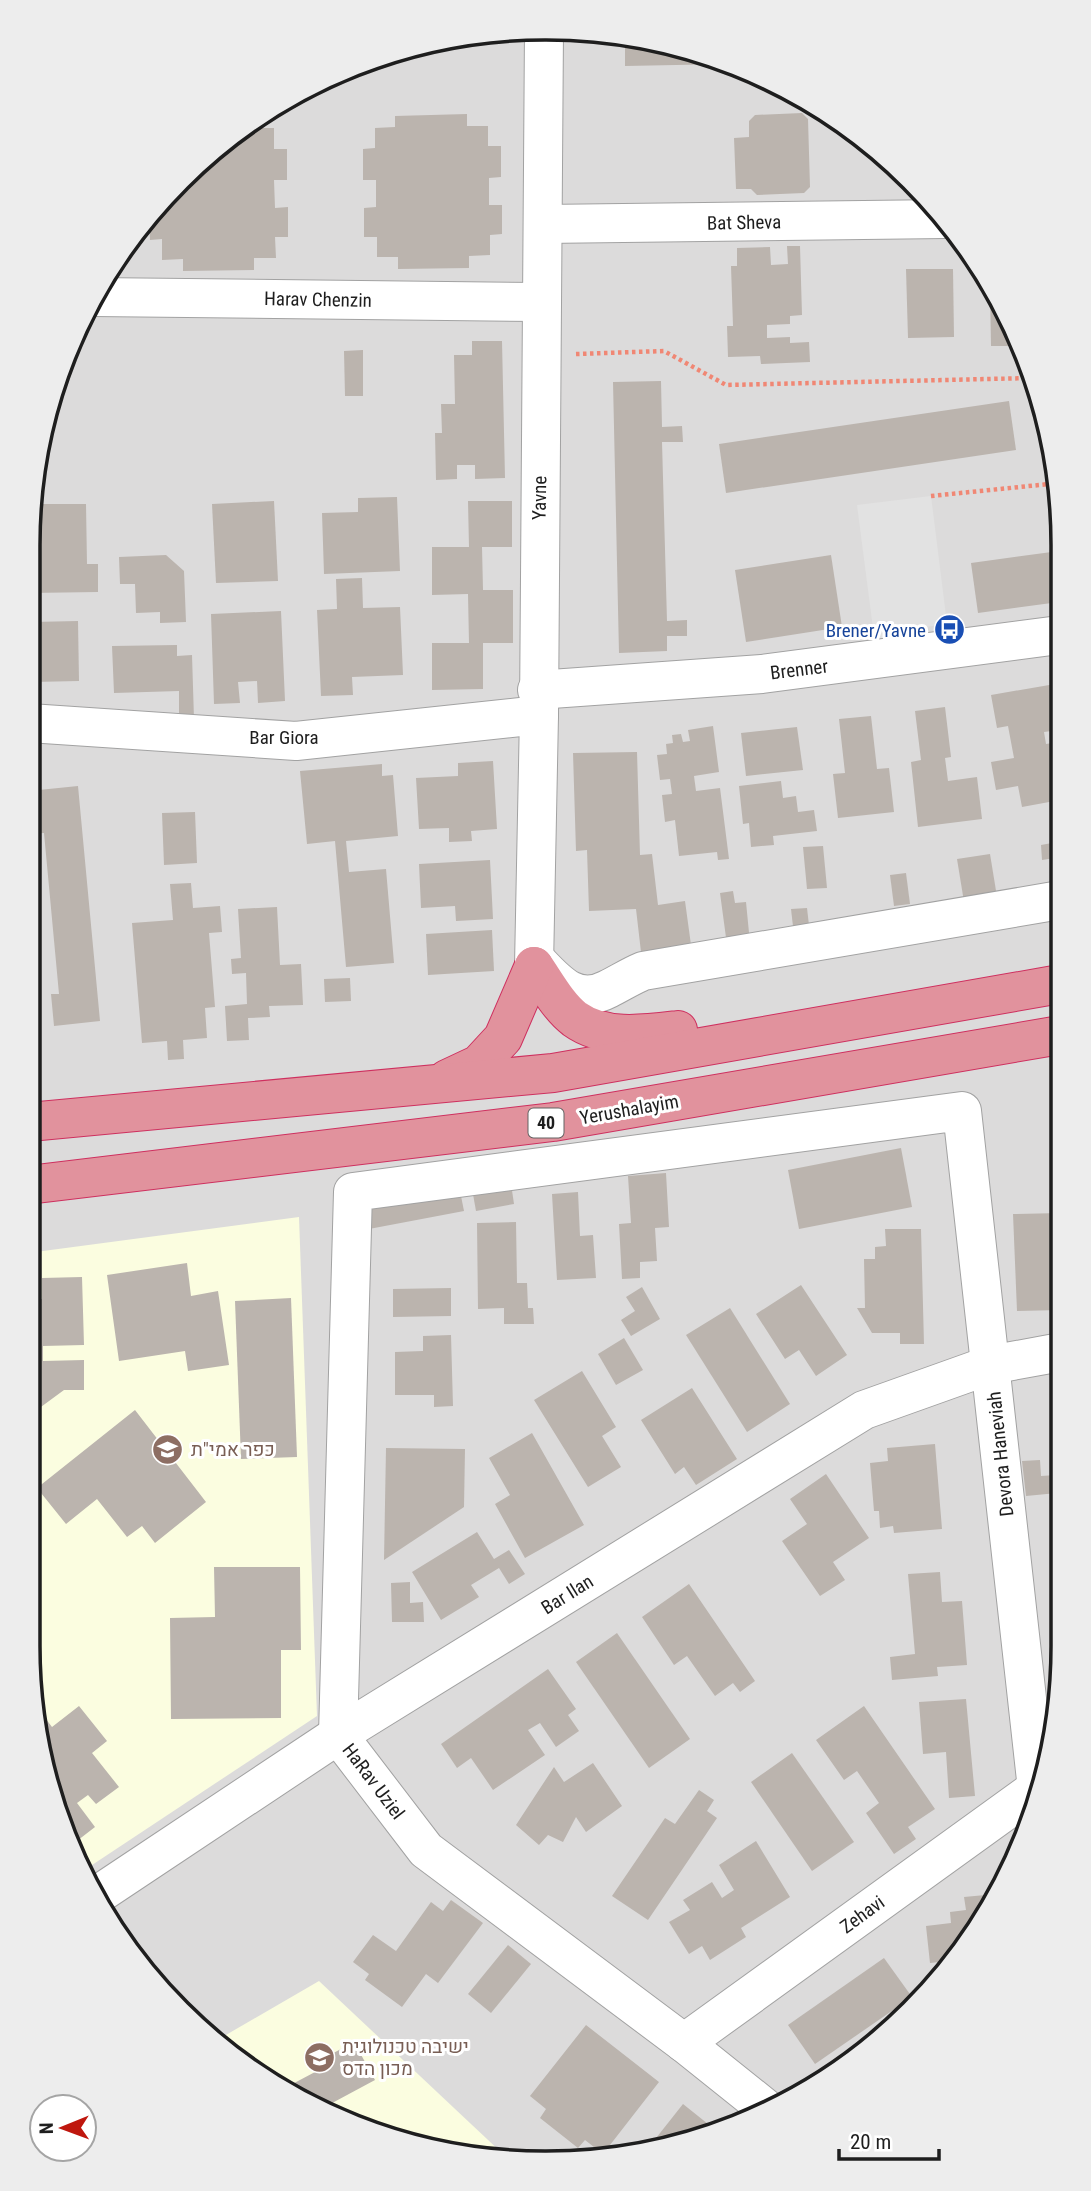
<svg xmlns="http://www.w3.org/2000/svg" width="1091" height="2191" font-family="'Roboto Condensed',Heebo,sans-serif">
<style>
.residential{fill:#dcdbdb}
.education{fill:#fbfde0}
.parking{fill:#e2e2e2}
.building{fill:#bbb4ae}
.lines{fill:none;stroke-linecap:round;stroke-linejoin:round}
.minor-casing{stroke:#a2a2a2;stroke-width:40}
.highway-casing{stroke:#ce305f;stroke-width:40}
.path{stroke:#f08774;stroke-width:4.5;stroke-dasharray:3.5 3.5;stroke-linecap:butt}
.minor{stroke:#fff;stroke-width:38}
.highway{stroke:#e1929d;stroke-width:38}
.labels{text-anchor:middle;stroke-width:6;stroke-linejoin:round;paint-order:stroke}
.shield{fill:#fff;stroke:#626262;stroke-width:2}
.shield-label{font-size:18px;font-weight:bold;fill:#1e1e1e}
.street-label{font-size:19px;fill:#1e1e1e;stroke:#fff}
.transit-label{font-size:19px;fill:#164399;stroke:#fff;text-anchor:end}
.education-label{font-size:19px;fill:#785e54;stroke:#fff;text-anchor:start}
.rim{fill:none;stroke:#1e1e1e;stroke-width:3.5}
</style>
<rect width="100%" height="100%" fill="#eeece5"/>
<!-- residential -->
<polygon class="residential" points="579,29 679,46 774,81 861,135 956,231 1024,348 1059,478 1062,1679 1045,1779 1010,1874 912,2011 774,2110 613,2159 444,2153 347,2123 258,2076 135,1961 56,1812 28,1645 29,512 46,412 81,317 135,231 204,157 286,98 379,56 478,32"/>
<!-- education -->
<g class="education">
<polygon points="299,1217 317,1716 86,1869 56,1812 28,1645 28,1253"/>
<polygon points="319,1981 504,2155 444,2153 347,2123 258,2076 219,2039"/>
</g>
<!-- parking -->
<polygon class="parking" points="931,496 947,624 910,629 913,654 877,659 857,505"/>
<!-- building -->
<g class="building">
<polygon points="625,37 679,46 727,64 625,66"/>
<polygon points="802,113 808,119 810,187 804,193 757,195 751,189 736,189 734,138 749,137 749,121 755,115"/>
<polygon points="467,114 467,126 488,126 488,146 501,146 501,177 489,178 489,205 502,205 502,234 490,235 490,255 469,256 469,268 398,269 398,257 377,257 377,237 364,237 364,208 376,207 376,180 363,180 363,149 375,148 375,128 395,127 395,116"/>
<polygon points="252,122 252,128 274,128 274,149 287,149 287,180 274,180 275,208 288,207 288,237 275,237 276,258 254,258 254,270 183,271 183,259 162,260 162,239 150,240 149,215 154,210 161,210 161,202 204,157"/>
<polygon points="787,246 800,246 802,315 790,316 790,324 767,325 767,338 790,337 790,343 809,342 810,362 761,364 760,356 728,357 727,326 733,326 731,266 737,266 737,248 770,247 771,265 788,264"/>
<polygon points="906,269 953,269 954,337 908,338"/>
<polygon points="990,290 1020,342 1020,346 991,346"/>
<polygon points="472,341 502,341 505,478 475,479 475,465 457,465 457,479 436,480 435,433 442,433 441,404 455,404 454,355 472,355"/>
<polygon points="363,350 363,396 345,396 344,351"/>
<polygon points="661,381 662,427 682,426 683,442 662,442 667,621 687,620 687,636 667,636 667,651 619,653 613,382"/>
<polygon points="1009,401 1016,450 726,493 719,444"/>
<polygon points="397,497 400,571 324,574 322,513 358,512 358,498"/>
<polygon points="274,501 278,581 216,583 212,504"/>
<polygon points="468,501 512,501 512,547 482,547 483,590 513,590 513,643 483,643 483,689 432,690 432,643 469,643 468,594 432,595 432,547 469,547"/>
<polygon points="30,504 86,504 87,564 98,564 98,592 29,593"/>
<polygon points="1059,551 1059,602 978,613 971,563"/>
<polygon points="166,555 184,571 186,622 160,623 160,612 136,613 135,584 120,584 119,557"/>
<polygon points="831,555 842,627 746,642 735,570"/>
<polygon points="362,578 363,608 400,607 403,675 352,677 353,695 321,696 317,610 337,609 336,579"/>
<polygon points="281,611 285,701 258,703 257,681 238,682 240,703 214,704 211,614"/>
<polygon points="78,621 79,681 33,682 32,622"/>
<polygon points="177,645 177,656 192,655 194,719 179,720 179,691 114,693 112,646"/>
<polygon points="1055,684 1059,707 1059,730 1044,732 1046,744 1059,742 1060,800 1022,807 1018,786 996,790 991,762 1014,758 1008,726 997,728 991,695"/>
<polygon points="945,707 951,757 945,758 948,781 977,777 982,819 918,827 911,762 921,760 915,711"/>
<polygon points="871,716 877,769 889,768 894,812 838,818 833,774 845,773 839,719"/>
<polygon points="713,726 719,772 694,776 696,791 720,788 729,859 718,860 717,852 679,856 675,820 665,822 662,795 672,794 670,779 660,780 657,755 667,754 666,744 673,743 672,735 681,734 683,742 690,741 688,730"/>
<polygon points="797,727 803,770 746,776 741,733"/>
<polygon points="637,752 640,855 652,854 658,905 685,901 691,945 641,952 636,909 589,911 587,850 576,851 573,753"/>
<polygon points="493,761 497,829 471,831 472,841 449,842 449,828 419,829 416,778 458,776 458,763"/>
<polygon points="382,764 382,776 393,775 398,836 346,841 349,872 386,869 394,963 346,967 335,841 307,844 300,771"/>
<polygon points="781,781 783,798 796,796 798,812 814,810 817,831 773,836 774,845 751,847 749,823 743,824 739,786"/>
<polygon points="78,786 100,1021 54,1026 51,994 59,994 44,833 29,834 29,791"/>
<polygon points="1060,811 1060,867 1056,868 1055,858 1042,860 1041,845 1052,843 1051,834 1058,832 1055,812"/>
<polygon points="195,812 197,863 164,865 162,813"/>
<polygon points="823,846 827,888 807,889 803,847"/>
<polygon points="990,854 998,903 965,908 957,859"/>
<polygon points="490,860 493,919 456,921 455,906 421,908 419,864"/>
<polygon points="906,873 910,904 894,906 890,875"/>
<polygon points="191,883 193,908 220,906 222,932 209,933 215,1007 205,1008 207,1038 183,1040 184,1059 168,1060 167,1041 142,1043 132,923 173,920 170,884"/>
<polygon points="733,891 735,903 746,902 750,943 727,945 720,893"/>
<polygon points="277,907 280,965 301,964 303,1005 269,1006 270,1017 248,1018 249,1040 227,1041 225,1006 247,1004 246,973 232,974 231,959 241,958 238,909"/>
<polygon points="807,908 810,934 794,935 791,909"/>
<polygon points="492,930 494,971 428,975 426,934"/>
<polygon points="350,978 351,1001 325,1002 324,979"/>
<polygon points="901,1148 912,1207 799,1229 788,1170"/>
<polygon points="666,1173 669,1227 655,1228 657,1261 640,1262 640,1278 622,1279 619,1224 631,1223 628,1176"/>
<polygon points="510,1177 514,1204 476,1211 471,1183"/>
<polygon points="459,1186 464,1211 369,1229 364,1205"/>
<polygon points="578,1192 580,1236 593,1235 596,1278 557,1280 552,1194"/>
<polygon points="1061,1213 1061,1310 1017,1311 1013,1214"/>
<polygon points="516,1222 517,1283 527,1283 528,1308 533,1308 534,1324 504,1324 504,1308 478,1309 477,1223"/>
<polygon points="885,1229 921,1229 924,1344 900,1344 900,1333 872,1333 857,1308 865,1308 864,1259 875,1259 875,1247 886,1246"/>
<polygon points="187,1263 191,1296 218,1291 229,1365 188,1371 185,1351 119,1361 107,1275"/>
<polygon points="82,1277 84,1345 43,1346 43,1361 84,1360 84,1390 64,1390 30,1415 28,1300 42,1299 42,1278"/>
<polygon points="801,1285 847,1355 816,1376 799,1350 785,1359 756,1314"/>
<polygon points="642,1287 660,1319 631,1336 621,1320 635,1311 626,1297"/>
<polygon points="451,1288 451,1316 393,1317 393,1289"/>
<polygon points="291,1298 297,1457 241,1459 235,1301"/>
<polygon points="730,1308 790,1404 747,1432 686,1335"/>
<polygon points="451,1335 453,1406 434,1407 434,1395 395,1395 395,1352 423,1351 423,1336"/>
<polygon points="624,1338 643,1370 616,1385 598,1354"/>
<polygon points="582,1371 616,1427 602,1436 621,1467 588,1487 534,1400"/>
<polygon points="692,1388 737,1459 696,1485 684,1467 675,1474 641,1420"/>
<polygon points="1061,1402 1061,1459 1060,1459 1053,1403"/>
<polygon points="135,1410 206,1502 155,1543 142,1526 127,1537 97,1499 66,1524 37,1488"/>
<polygon points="532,1433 584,1525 525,1558 495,1504 510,1495 489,1458"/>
<polygon points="935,1444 942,1529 894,1533 893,1526 880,1528 879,1511 874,1511 870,1463 888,1461 887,1448"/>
<polygon points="386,1448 465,1449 464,1507 384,1560"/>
<polygon points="1040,1460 1041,1476 1056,1475 1057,1493 1026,1496 1022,1461"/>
<polygon points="826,1474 869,1538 833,1562 845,1580 820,1596 782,1541 807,1524 790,1499"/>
<polygon points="477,1532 494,1559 509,1550 525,1574 509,1584 499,1568 471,1585 479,1597 441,1620 412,1572"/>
<polygon points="214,1567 300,1567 301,1650 281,1650 281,1718 171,1719 170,1618 215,1617"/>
<polygon points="940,1572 942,1602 962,1601 967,1665 937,1667 938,1676 892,1680 890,1657 915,1654 908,1574"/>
<polygon points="410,1582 410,1603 423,1602 424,1622 392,1622 391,1583"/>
<polygon points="689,1584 755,1681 740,1692 733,1683 715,1696 687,1656 674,1665 642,1617"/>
<polygon points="617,1633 690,1739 649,1768 576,1662"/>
<polygon points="548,1669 576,1709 568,1715 579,1731 556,1747 540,1723 528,1730 545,1755 493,1790 471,1758 457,1768 441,1744"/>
<polygon points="966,1699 975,1796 949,1798 946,1752 923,1754 919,1702"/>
<polygon points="79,1706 107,1741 92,1753 119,1787 96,1804 88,1795 77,1803 95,1827 73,1844 56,1812 39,1710 52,1727"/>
<polygon points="864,1706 935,1809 908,1827 916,1839 894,1854 866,1813 879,1803 857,1771 844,1780 816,1740"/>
<polygon points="792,1753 854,1842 812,1871 751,1782"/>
<polygon points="593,1763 622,1806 586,1832 576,1817 563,1842 548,1835 539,1845 516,1825 554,1767 564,1782"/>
<polygon points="699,1790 714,1800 707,1811 717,1818 648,1920 612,1896 665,1818 675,1824"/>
<polygon points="756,1841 790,1897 741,1928 746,1937 710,1960 702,1946 689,1954 669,1922 690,1910 683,1900 712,1882 722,1898 734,1890 719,1865"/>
<polygon points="996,1894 948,1961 930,1963 926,1926 951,1923 950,1912 966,1910 964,1897"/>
<polygon points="451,1900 483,1923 438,1983 426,1974 402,2007 365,1980 369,1974 353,1962 373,1935 396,1951 431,1902 443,1911"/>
<polygon points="508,1945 531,1964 491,2013 468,1994"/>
<polygon points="884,1958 912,1997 815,2064 788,2025"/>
<polygon points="586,2025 659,2082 603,2154 585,2140 578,2148 540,2118 546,2109 530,2096"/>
<polygon points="354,2042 375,2080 321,2109 283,2089 315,2072 311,2065"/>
<polygon points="683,2104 713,2128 649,2147"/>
</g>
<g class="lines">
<defs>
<g id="minor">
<polyline points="543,224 945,219"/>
<polyline points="94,297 541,302"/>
<polyline points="537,690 762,674 1059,635"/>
<polyline points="29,723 296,741 539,715"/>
<path d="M536,960C556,981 576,1006 608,989C620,983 631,976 643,971L1060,900"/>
<polyline points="534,966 539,715 544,30"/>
<polyline points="99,1894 338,1735 864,1410 990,1365 1061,1352"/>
<polyline points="684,2043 1037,1788 1042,1789"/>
<polyline points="769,2111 684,2043 426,1850 338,1735 353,1192 962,1111 1038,1798"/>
</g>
<g id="highway">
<path d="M534,966C546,983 558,1006 575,1019C604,1040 645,1034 678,1030"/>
<polyline points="447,1079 479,1064 503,1038 534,966"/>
<polyline points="29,1122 553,1073 1060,984"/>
<polyline points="28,1185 553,1122 1060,1035"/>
</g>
</defs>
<!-- minor casing -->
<use href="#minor" class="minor-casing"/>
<!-- highway casing -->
<use href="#highway" class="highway-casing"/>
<!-- path -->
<g class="path">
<polyline points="576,354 664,351 726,385 1032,378"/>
<polyline points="931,496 1059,483"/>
</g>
<!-- minor -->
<use href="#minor" class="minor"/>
<!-- highway -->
<use href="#highway" class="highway"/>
</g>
<!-- icons -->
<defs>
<symbol id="bus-disc" viewBox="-11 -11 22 22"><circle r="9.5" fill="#1a4fb4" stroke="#fff"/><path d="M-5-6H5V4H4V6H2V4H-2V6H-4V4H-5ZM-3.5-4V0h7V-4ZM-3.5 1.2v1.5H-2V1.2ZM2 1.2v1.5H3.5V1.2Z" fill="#fff"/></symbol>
<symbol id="school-disc" viewBox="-11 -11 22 22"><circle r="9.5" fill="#8d6e63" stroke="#fff"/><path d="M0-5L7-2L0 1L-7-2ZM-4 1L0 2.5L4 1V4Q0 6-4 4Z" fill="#fff"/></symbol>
</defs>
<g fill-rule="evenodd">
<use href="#bus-disc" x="932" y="612" width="35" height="35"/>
<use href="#school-disc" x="150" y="1432" width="35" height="35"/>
<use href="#school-disc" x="302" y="2040" width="35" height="35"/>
</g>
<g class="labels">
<!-- shield labels -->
<rect class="shield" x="528.5" y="1108.5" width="35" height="29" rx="5"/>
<g class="shield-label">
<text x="546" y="1129">40</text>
</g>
<!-- street labels -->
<g class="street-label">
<text transform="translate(744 222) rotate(-1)" y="7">Bat Sheva</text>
<text transform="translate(318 299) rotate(1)" y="7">Harav Chenzin</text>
<text transform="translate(539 498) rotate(-89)" y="7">Yavne</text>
<text transform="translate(799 669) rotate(-7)" y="7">Brenner</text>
<text x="284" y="744">Bar Giora</text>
<text transform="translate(629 1109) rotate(-10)" y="7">Yerushalayim</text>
<text transform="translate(1000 1454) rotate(-96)" y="7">Devora Haneviah</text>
<text transform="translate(567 1594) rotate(-32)" y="7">Bar Ilan</text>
<text transform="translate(374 1781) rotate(53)" y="7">HaRav Uziel</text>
<text transform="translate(862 1914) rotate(-36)" y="7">Zehavi</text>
</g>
<!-- transit labels -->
<g class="transit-label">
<text x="926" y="637">Brener/Yavne</text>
</g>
<!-- education labels -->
<g class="education-label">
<text x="191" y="1456">כפר אמי"ת</text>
<text x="342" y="2053">ישיבה טכנולוגית<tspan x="342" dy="22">מכון הדס</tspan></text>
</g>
</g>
<!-- crop -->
<path d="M0 0H1091V2191H0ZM545 40H546A505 505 0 0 1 1051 545V1646A505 505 0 0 1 546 2151H545A505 505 0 0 1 40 1646V545A505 505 0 0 1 545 40Z" fill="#ededed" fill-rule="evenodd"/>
<path class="rim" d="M545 40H546A505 505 0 0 1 1051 545V1646A505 505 0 0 1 546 2151H545A505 505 0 0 1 40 1646V545A505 505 0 0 1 545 40Z"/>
<!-- north arrow -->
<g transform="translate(63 2128) rotate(269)"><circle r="33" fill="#ffffff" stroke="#a5a5a5" stroke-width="2"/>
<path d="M0-5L12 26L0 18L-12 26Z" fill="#bf170e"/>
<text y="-10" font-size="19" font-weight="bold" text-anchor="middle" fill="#1e1e1e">N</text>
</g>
<!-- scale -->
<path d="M839 2149v10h100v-10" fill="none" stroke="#1e1e1e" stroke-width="3.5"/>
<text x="850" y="2149" font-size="21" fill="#1e1e1e" stroke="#ffffff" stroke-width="5" paint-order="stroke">20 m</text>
</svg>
